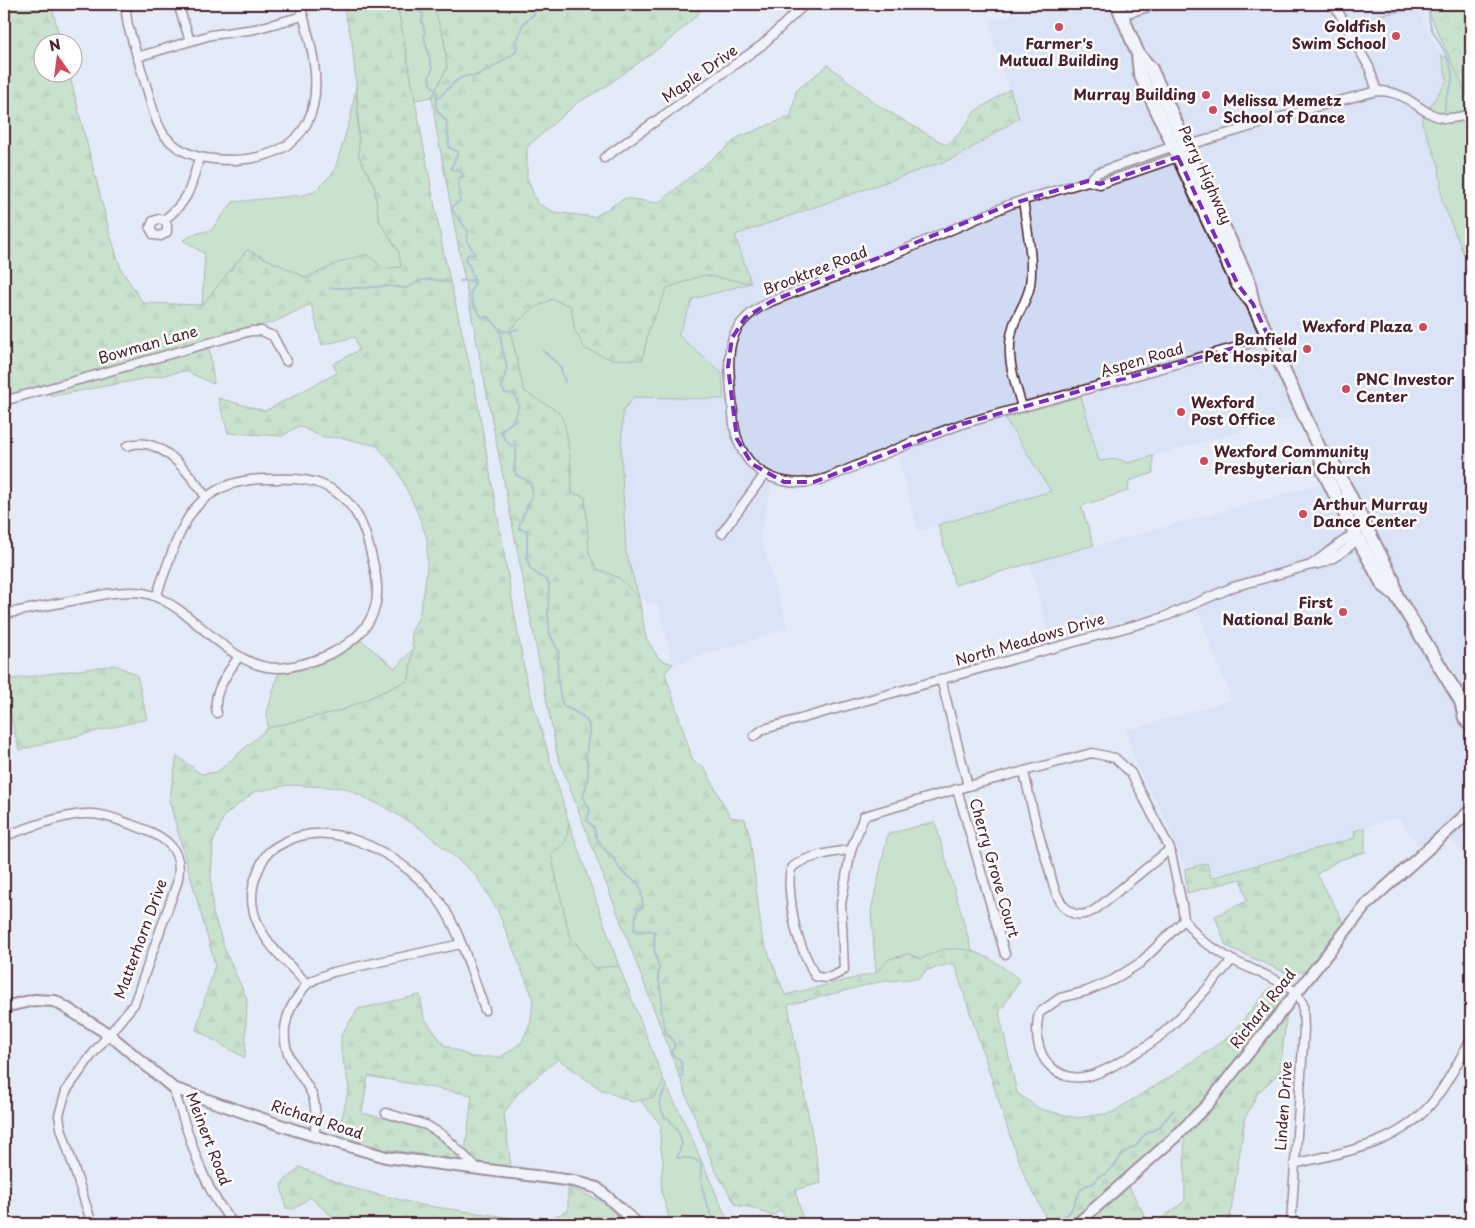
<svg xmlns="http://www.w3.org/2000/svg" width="1475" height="1228" font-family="'Playpen Sans',sans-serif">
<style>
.built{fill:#d0dbf3}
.grass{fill:#a6d99a;stroke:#787c62}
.forest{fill:url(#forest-firs);stroke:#787c62}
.park{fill:url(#park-crowns);stroke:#787c62}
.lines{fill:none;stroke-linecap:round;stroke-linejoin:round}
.stream{stroke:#768fa5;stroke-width:2}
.minor-casing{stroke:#4a1f2b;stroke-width:11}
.tertiary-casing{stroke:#4a1f2b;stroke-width:14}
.trunk-casing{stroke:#4a1f2b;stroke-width:16}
.minor{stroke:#fff;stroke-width:8}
.tertiary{stroke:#fff;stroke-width:10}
.trunk{stroke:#fff;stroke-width:12}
.marked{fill:none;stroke:#7b2cbf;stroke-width:4;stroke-dasharray:10 6;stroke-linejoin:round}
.poi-dot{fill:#d1495b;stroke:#fff;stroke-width:2}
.labels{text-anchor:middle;stroke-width:5;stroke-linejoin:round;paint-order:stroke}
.poi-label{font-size:15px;font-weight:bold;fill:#4a1f2b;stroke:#fff;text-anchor:end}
.street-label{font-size:15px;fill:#4a1f2b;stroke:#fff}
</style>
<defs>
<pattern id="forest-firs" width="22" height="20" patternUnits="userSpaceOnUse" patternTransform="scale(1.25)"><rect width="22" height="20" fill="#a6d99a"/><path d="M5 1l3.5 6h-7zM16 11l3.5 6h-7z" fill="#90ba85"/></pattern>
<pattern id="park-crowns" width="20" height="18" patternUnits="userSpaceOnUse" patternTransform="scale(1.25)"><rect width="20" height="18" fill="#a6d99a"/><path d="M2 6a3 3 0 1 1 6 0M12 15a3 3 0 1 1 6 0" fill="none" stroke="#90ba85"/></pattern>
</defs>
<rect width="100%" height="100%" fill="#e3eaf8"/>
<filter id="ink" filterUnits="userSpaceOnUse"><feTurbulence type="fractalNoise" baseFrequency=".02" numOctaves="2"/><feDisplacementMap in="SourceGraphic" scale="10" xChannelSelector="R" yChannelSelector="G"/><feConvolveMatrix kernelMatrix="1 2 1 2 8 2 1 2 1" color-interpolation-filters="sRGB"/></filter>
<g filter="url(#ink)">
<!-- built -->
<polygon class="built" points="1028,4 1424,4 1423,25 1441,54 1447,80 1421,121 1439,165 1442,201 1471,272 1471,865 1447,832 1423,852 1398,817 1354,831 1355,838 1211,878 1207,863 1185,869 1163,812 1140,773 1125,731 1232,700 1194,601 1050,642 1030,564 1329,482 1303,413 1128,463 1118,459 1099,461 1005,418 1052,492 918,531 897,455 814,486 772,484 760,537 788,628 673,664 658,605 639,598 626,553 621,451 623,411 634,397 722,373 678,335 693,299 751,283 735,235 957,157 1019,118 994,41 990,21 1026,12"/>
<!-- grass -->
<g class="grass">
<polygon points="397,4 433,4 444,39 447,68 432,97 415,100"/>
<polygon points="1441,54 1452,62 1461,60 1467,126 1464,134 1471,154 1471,272 1442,201 1439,165 1421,121 1447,80"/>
<polygon points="356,86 359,157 374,185 379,220 399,252 401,267 384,269 340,262 307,278 247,250 202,305 205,254 183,240 195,234 211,230 233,202 303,195 314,192 334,172 351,116"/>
<polygon points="703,275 751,283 693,299 678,335 722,373 724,399 634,397 623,411 621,451 626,553 639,598 619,578 597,569 589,554 585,497 572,493 571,467 564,423 524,391 510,329 531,310 552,299 571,306 575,331 642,360 649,329 667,288"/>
<polygon points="1081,396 1099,461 1118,459 1128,463 1153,456 1153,473 1129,481 1128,491 1081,506 1094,545 955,585 938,525 1051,491 1005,418"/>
<path d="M361,640L395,668L413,649L409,680L343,710L268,728L267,713L278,674C306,671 339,660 361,640Z"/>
<polygon points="935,822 972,951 945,949 921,959 909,954 889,959 876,973 871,911 888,834"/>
<polygon points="569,823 619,966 594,968 569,934 551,855 566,841"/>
<polygon points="664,1081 684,1121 727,1219 731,1224 671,1224 662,1194 661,1180 663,1161 660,1143 661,1125 640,1100 654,1097"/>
</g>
<!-- forest -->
<g class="forest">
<polygon points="4,4 51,4 61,42 42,42 42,72 69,73 110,234 121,269 143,303 202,305 247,250 307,278 340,262 367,254 384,269 401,267 399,252 379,220 374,185 359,157 358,104 352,42 343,4 397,4 443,250 476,393 526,679 569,823 566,841 551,855 569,934 594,968 619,966 664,1081 654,1097 632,1102 600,1089 558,1059 519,1092 504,1113 511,1167 480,1165 465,1152 472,1095 368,1076 362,1113 425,1128 440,1139 461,1158 460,1160 384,1149 338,1136 349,1087 341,1050 341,1035 358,1009 420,995 424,1018 444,1045 472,1057 501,1057 522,1042 531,1021 533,998 497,909 475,874 420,828 384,807 345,788 289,785 254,792 224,816 213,843 211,878 213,913 227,955 247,999 245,1058 196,1030 215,964 169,800 177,756 201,774 217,772 268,728 343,710 409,680 413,649 411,633 419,616 424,592 427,567 427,538 416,509 398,471 377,446 343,438 322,437 299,426 282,436 228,433 218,398 265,411 337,373 333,364 359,350 355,337 322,345 311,304 272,323 227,332 209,346 214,384 185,371 53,396 46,392 4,397"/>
<path d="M433,4H702L699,13L666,43L605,87L577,103L527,147V178L537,203L554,212L594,217L625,198L658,203L739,137L791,116L796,91L828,65L879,106L946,145L961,132L974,112L1010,89L1019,118L957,157L735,235L751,283L703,275L667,288L649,329L642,360L611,359L585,349L575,331L571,306L552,299L531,310L510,329L524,391C535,399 548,404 558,412C569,422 572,477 572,493L585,497L589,554L597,569L619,578L639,598L646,638L659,659L673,664L665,673L693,761L704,767L730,817L745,819L750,837L762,937L785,995L876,973L889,959L909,954L921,959C929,956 939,949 947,949C978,946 997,963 1020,980L999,1013L1017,1093L1040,1109L1077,1118L1111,1113L1173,1075L1231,1035L1270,987L1288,1002L1280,1072L1258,1093L1245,1118L1229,1224H1154L1185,1201L1184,1129L1126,1181L1149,1224H1046L1044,1213L1025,1177L1011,1139L954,963L927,970L920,978L879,982L788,1005L821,1183L795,1190L804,1224H790L781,1210L772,1216L753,1208L736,1205L715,1170L557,754L461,261L436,127L432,97L447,68L444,39Z"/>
<polygon points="115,665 137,675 147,719 19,750 4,688 4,680"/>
<polygon points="1365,828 1365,852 1339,860 1317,874 1343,921 1307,970 1291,975 1226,946 1215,916 1247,901 1241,879 1187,893 1185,869 1207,863 1211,878 1355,838 1354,831"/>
<path d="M299,1167L352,1188L421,1205L541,1222L568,1211V1187L608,1204L624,1224H341L310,1197L294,1209L286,1208L281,1185C286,1177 294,1175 299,1167Z"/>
</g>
<!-- park -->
<polygon class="park" points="1409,4 1471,4 1471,103 1425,5 1410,9"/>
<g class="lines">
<!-- stream -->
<g class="stream">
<path d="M412,4L423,14L422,22L425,32L424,36L432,69L429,77L430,83L437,92L436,108L438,112L446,120L449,142V148L457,151L458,153L451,168L453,170L458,169L464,176L459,178L458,181L460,201L453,206L452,210L468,231L467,241L475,254L468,255L466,258V263L469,265L475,282L470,294L473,304L482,317H489L500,330L502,348L506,363L507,369L501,386L505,393L514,394L519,405L514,421L502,430V435L510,445L516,447C518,459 511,462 516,475C519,477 523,478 526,480C544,491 518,516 519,529L527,530V558L530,569L546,580L549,584L548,615L550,635L559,652C556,668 558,691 563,706C601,723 587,725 586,759C591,767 586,787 583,797L590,809L587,821L594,827C595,840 604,849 614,859C617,863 619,868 622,872C627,878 635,878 640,887C642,892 642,901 643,907L637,910L634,930C640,933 646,928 655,932L654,948L659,969L658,977L662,997L661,1009L666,1035L671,1037L675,1046L671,1052L675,1057L679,1058C682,1064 684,1072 681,1078"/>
<path d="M1432,4C1422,27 1440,38 1447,57C1450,63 1453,74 1452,80C1451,92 1443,97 1445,110"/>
<polyline points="1379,15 1412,9 1429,10"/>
<path d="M438,98C449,89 459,72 475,76L490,69L516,52L517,41L523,24L534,14L538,4"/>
<polyline points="1464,127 1471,135"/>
<polyline points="460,281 474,280"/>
<polyline points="330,288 363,288 386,286 407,288 419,281 430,279 450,282"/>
<polyline points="500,330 509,332 518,329"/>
<polyline points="542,350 560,366 565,382"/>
<path d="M666,1086L659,1103L664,1116L669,1119L679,1133L682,1144L677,1158C687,1158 692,1156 701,1164C699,1185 706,1206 716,1224"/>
<polyline points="1056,1224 1070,1212 1080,1191 1085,1186 1094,1183 1098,1177 1105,1174 1116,1164 1123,1153 1137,1145 1143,1136 1149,1132 1158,1128 1174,1110"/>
</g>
<defs>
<g id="minor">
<path d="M128,4L126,13L128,26C135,48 141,70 148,92C152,106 155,122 164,135C182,157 206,160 233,160C262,159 292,151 307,123C325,87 310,40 300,4"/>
<polyline points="178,4 190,41"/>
<polyline points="1334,4 1369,67 1377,91"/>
<polyline points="1121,15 1159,4"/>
<polyline points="137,57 211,35 255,29 303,16"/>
<polyline points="604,158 762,45 805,4"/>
<polyline points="1088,181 1100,184 1178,157 1180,155"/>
<path d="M164,220L167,225V232L161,236L154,235L150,228L153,221L159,219L164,220C190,199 190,190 199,158"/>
<path d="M1269,338L962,424L913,442L827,478C790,490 750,479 737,438C733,426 733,413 732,400C727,354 723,323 772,301L888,257L1011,204L1088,181L1097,173L1174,146H1186L1312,108L1377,91C1411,91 1418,114 1444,118C1454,119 1462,116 1471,114"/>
<polyline points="4,401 251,331 261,331 273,336 286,361"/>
<path d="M1022,407C1014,379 1004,354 1014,324C1019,311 1028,299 1030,285C1034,261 1026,224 1023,200"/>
<path d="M127,446C160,433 190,474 206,497"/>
<polyline points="722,533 765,474"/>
<polyline points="1311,565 1357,531"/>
<path d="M4,614L106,594C122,592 139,590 154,596C199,613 236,677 288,667C326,660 375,639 377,594C378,578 373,562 369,546C363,521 351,498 327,487C308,477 287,479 267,479C240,479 214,487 196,507C179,526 165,572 156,597"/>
<polyline points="941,679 968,786"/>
<path d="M217,713C211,693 229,672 239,656"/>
<path d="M754,736L764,729L1164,617L1233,587L1311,565C1328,564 1348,550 1359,537"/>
<path d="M1024,772C1031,805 1039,837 1049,869C1052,881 1055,895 1063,905C1072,917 1084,917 1096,909L1170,849"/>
<polyline points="957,789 1005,954"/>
<path d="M4,836C29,828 60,815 86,814C100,813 114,818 127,823C157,834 187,843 177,883L134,1004L91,1056L66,1091L59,1115L61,1128L92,1224"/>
<polyline points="851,850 864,816 968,786 1092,753 1115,758 1131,773 1170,849 1182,904 1184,920 1201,940 1232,960 1276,980 1296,992 1303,1004 1304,1030 1291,1224"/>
<path d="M851,850L841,904L844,970C833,977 827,980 815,976C808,961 800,946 796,930C793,918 786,877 792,868C801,857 837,851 851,850Z"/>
<path d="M1184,920L1140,963L1113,980L1087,991L1060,998L1039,1013C1035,1031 1036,1052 1050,1066C1071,1087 1098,1075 1120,1062C1134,1054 1149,1046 1161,1035C1187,1012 1210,986 1232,960"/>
<path d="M307,984C291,966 269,948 259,926C250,908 250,889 258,871C260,866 263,859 267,854C271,849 279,845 285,842C337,815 409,860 440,902C460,930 473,977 485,1010"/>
<path d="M173,1088C189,1133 201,1188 234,1224"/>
<polyline points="386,1113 426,1125 444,1136 477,1168"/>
<path d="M315,1135C315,1122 317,1109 313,1097C308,1083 297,1073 291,1060C280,1039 284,1014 299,995C302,991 304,986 309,983C316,978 325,975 333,972L461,944"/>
<path d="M1294,1164C1343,1152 1396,1146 1431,1104C1447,1085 1459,1060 1471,1039"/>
</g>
<g id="tertiary">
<polyline points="4,1007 34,1000 55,1001 110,1035 173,1088 295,1130 386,1157 574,1181 597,1188 612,1201 637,1224"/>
<polyline points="1077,1224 1174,1138 1207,1105 1367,904 1471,810"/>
</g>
<g id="trunk">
<polyline points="1117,4 1138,54 1140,74 1238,285 1251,301"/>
<polyline points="1138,54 1151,69 1248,280 1253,304 1320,450 1323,470 1348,520 1383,585 1396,595"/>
<polyline points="1320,450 1334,465 1393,580 1396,595 1461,701 1465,718 1471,726"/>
</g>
</defs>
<!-- minor casing -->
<use href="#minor" class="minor-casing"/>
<!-- tertiary casing -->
<use href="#tertiary" class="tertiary-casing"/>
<!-- trunk casing -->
<use href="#trunk" class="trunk-casing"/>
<!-- minor -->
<use href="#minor" class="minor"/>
<!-- tertiary -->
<use href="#tertiary" class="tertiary"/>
<!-- trunk -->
<use href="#trunk" class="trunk"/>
</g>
</g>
<!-- marked area -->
<path d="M0 0H1475V1228H0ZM1178,157L1238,285L1253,304L1269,338L962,424L814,482H784L752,464L737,439L728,367L732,338L745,318L772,301L1011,204L1088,181L1100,184Z" fill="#e3eaf8" fill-opacity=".55" fill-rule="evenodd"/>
<path class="marked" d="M1178,157L1238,285L1253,304L1269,338L962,424L814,482H784L752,464L737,439L728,367L732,338L745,318L772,301L1011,204L1088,181L1100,184Z"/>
<!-- markers -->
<g class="poi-dot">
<circle cx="1059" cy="27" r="5"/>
<circle cx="1396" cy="36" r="5"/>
<circle cx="1206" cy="95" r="5"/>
<circle cx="1213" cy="110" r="5"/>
<circle cx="1423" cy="327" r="5"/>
<circle cx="1307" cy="349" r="5"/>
<circle cx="1346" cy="389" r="5"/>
<circle cx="1181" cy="412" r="5"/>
<circle cx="1204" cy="461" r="5"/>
<circle cx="1303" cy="514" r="5"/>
<circle cx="1343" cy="612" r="5"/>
</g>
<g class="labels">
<!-- poi labels -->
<g class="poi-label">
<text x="1386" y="32">Goldfish<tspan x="1386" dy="17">Swim School</tspan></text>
<text x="1059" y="49" text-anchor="middle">Farmer's<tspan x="1059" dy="17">Mutual Building</tspan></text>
<text x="1196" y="100">Murray Building</text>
<text x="1223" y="106" text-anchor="start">Melissa Memetz<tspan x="1223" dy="17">School of Dance</tspan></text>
<text x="1413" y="332">Wexford Plaza</text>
<text x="1297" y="345">Banfield<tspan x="1297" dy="17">Pet Hospital</tspan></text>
<text x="1356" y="385" text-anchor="start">PNC Investor<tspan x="1356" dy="17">Center</tspan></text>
<text x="1191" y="408" text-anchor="start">Wexford<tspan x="1191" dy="17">Post Office</tspan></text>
<text x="1214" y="457" text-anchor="start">Wexford Community<tspan x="1214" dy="17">Presbyterian Church</tspan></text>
<text x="1313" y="510" text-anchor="start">Arthur Murray<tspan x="1313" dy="17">Dance Center</tspan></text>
<text x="1333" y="608">First<tspan x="1333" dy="17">National Bank</tspan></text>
</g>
<!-- street labels -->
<g class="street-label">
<text transform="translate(700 74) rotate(-35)" y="5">Maple Drive</text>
<text transform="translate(1205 175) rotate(65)" y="5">Perry Highway</text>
<text transform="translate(815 271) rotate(-21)" y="5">Brooktree Road</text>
<text transform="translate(148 345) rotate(-16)" y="5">Bowman Lane</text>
<text transform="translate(1142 360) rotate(-16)" y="5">Aspen Road</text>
<text transform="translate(1030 640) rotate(-16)" y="5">North Meadows Drive</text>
<text transform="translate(994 868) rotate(74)" y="5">Cherry Grove Court</text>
<text transform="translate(141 939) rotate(-70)" y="5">Matterhorn Drive</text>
<text transform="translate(1263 1009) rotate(-52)" y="5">Richard Road</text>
<text transform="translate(1284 1106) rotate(-86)" y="5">Linden Drive</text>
<text transform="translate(317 1120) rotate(18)" y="5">Richard Road</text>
<text transform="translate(208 1139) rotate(69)" y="5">Meinert Road</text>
</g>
</g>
<!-- margin -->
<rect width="1475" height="1228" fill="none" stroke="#fff" stroke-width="20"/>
<rect x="10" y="10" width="1455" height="1208" fill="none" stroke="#4a1f2b" stroke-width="2" filter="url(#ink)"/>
<!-- north arrow -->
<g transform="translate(58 58) rotate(346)"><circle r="24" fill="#ffffff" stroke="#b7a5aa"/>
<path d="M0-4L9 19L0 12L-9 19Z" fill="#d1495b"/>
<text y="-8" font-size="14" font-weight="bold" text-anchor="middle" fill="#4a1f2b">N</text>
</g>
</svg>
